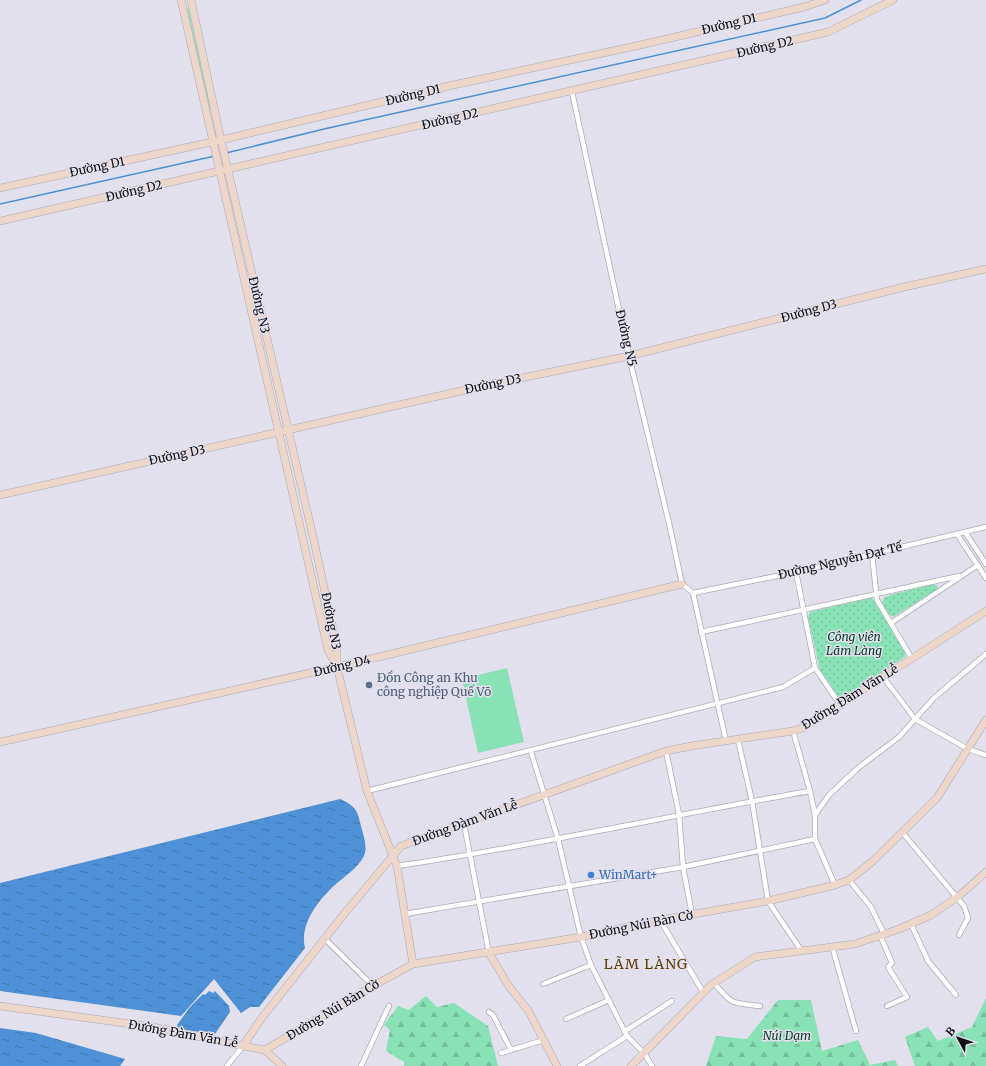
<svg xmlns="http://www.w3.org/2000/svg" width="986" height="1066" font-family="Merriweather,serif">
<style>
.grass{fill:url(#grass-tufts)}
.forest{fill:url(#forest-firs)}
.park{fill:url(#park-dots)}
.pitch{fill:#89e1b6}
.water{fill:url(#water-ripples)}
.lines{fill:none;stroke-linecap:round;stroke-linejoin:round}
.stream{stroke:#4f91d6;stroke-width:1.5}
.street-casing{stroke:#acabb7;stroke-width:6}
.secondary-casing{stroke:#acabb7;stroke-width:8}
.street{stroke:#fff;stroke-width:4.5}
.secondary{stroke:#edd6ca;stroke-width:7}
.service-dot{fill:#5c6f8a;stroke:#e1e0ec;stroke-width:1.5}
.shop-dot{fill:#3f7fe0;stroke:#e1e0ec;stroke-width:1.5}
.labels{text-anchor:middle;stroke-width:3;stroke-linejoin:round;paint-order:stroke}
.street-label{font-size:12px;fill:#0e0d11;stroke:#e1e0ec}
.park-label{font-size:12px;font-style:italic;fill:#0a3a27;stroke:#e1e0ec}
.service-label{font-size:12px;fill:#4e5e75;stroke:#e1e0ec;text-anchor:start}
.shop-label{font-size:12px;fill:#366cbe;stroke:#e1e0ec;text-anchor:start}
.quarter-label{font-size:14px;letter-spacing:1px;fill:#5e4005;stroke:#e1e0ec}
</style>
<defs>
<pattern id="grass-tufts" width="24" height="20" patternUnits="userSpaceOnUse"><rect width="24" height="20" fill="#89e1b6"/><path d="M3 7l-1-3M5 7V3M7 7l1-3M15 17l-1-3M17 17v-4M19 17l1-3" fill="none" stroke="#75c09b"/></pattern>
<pattern id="forest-firs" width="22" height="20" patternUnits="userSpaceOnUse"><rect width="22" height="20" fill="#89e1b6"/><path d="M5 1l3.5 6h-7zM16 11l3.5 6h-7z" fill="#75c09b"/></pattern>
<pattern id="park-dots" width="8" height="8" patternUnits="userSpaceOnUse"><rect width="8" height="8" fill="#89e1b6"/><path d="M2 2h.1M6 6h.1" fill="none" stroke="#75c09b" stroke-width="1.8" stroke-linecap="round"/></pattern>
<pattern id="water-ripples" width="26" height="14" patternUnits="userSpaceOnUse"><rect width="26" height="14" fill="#4f91d6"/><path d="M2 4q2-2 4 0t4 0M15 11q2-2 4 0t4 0" fill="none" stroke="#4075ac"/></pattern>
</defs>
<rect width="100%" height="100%" fill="#e1e0ec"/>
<!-- grass -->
<polygon class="grass" points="188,7 211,110 210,110 187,9"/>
<!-- forest -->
<g class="forest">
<polygon points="426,996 437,1007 454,1003 488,1026 498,1066 404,1066 404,1062 386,1051 390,1030 384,1025 398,1006 409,1010"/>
<polygon points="986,998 986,1066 915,1066 905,1037 928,1027 938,1041 972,1027"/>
<polygon points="778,1000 811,1000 822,1051 858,1040 870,1065 895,1060 898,1066 706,1066 716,1036 747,1039"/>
</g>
<!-- park -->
<g class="park">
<polygon points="934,584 938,587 936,590 893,617 888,614 882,604 884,598 890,595"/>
<polygon points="870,598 873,599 905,651 905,657 845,697 840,698 820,670 808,617 810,612 814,611"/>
</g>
<!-- pitch -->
<polygon class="pitch" points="507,668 524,742 478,753 462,679"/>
<!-- water -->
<g class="water">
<path d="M340,799C355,806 357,809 361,826C363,835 368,846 364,856C358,868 345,876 336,884C319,899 299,924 305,948L259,1007H250L241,1013L214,979L181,1016L0,991V883Z"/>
<polygon points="209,991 213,993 215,991 229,1006 230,1012 215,1034 178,1029 177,1025 190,1007 203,994 205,995"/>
<polygon points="0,1028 36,1033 125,1059 120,1066 0,1066"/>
</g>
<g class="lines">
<!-- stream -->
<g class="stream">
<polyline points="226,153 324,129 825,18 861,0"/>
<polyline points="0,204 215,156"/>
</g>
<defs>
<g id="street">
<polyline points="572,92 629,356 669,523 682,584 693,593 726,741"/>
<polyline points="965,532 986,564"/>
<polyline points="957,534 986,578"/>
<polyline points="872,554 877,600 912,659"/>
<polyline points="796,572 815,668 841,706"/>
<polyline points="693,593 796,572 986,527"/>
<polyline points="891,623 978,565"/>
<polyline points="701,632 959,576"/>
<polyline points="883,677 915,719 968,749 986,755"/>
<polyline points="793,731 810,791 815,815 815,839 835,885"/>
<polyline points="738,740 752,801 768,901 801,950"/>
<polyline points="666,751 679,814 683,867 692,914"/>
<polyline points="531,752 558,839 581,937 591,965 627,1036 644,1053 652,1066"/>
<polyline points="367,791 783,687 815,668"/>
<polyline points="815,815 829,795 858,768 899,737 934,698 986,654"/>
<polyline points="464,824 489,953"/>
<polyline points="902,832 964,906 968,918 959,935"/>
<path d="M397,866C535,846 672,815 810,791"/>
<polyline points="849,880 871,907 884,934"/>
<polyline points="405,914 683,867 815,839"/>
<polyline points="660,920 703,992"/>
<polyline points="911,924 928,961 956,995"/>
<polyline points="880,935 892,963 888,967 907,997 887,1006"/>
<polyline points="325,939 373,986"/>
<polyline points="832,946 856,1031"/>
<path d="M714,983C732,1005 732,1003 760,1006"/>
<polyline points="543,984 591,965"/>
<polyline points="489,1012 493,1015 511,1050"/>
<polyline points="566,1019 609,1000"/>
<polyline points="625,1031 672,1001"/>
<polyline points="501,1053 544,1040"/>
<polyline points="227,1066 243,1046"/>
<polyline points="361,1066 389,1006"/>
<polyline points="580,1066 627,1036"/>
</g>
<g id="secondary">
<polyline points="181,0 328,650 336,665"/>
<polyline points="191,0 221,140 314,541 337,648 337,667 367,791 397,866 413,964"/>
<polyline points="0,188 221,140 453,85 636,46 804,7 825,0"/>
<polyline points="0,221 828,32 893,0"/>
<polyline points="0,495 492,384 629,356 904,287 986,269"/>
<polyline points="0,742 337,667 682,584"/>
<polyline points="489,953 510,988 528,1010 557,1066"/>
<polyline points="0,1006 153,1027 243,1046 261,1019 345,913 401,846 666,751 691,746 793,731 805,727 986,611"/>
<polyline points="243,1046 265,1050 373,986 413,964 581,937 660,920 768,901 835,885 849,880 873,861 937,798 986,720"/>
<polyline points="265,1050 282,1066"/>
<polyline points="631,1066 711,985 755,957 855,944 899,929 931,915 959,896 986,872"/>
</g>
</defs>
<!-- street casing -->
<use href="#street" class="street-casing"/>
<!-- secondary casing -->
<use href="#secondary" class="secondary-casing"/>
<!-- street -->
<use href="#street" class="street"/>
<!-- secondary -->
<use href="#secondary" class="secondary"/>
</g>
<!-- markers -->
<circle class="service-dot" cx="369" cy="685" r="4"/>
<circle class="shop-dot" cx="591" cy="875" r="4"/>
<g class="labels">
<!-- street labels -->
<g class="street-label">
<text transform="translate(729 24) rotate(-13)" y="4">Đường D1</text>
<text transform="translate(765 47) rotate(-13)" y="4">Đường D2</text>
<text transform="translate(413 95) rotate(-13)" y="4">Đường D1</text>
<text transform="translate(450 119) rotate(-13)" y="4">Đường D2</text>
<text transform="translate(97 167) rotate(-12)" y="4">Đường D1</text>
<text transform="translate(134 191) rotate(-13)" y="4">Đường D2</text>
<text transform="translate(259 305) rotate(77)" y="4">Đường N3</text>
<text transform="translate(809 311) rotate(-15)" y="4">Đường D3</text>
<text transform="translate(626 338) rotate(77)" y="4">Đường N5</text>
<text transform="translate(493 384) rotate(-12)" y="4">Đường D3</text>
<text transform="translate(177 455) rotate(-12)" y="4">Đường D3</text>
<text transform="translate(840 561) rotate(-13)" y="4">Đường Nguyễn Đạt Tế</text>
<text transform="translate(331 621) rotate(79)" y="4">Đường N3</text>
<text transform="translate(342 666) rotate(-13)" y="4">Đường D4</text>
<text transform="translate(850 697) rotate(-32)" y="4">Đường Đàm Văn Lễ</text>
<text transform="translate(465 823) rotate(-20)" y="4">Đường Đàm Văn Lễ</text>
<text transform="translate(641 925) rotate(-11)" y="4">Đường Núi Bàn Cờ</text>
<text transform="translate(333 1010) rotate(-31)" y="4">Đường Núi Bàn Cờ</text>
<text transform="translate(183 1034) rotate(10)" y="4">Đường Đàm Văn Lễ</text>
</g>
<!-- park labels -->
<g class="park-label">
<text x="854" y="641">Công viên<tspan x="854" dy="14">Lãm Làng</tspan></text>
<text x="787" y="1040">Núi Dạm</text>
</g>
<!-- service labels -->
<g class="service-label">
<text x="377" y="682">Đồn Công an Khu<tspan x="377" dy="14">công nghiệp Quế Võ</tspan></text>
</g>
<!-- shop labels -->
<g class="shop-label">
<text x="599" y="879">WinMart+</text>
</g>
<!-- quarter labels -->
<g class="quarter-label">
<text x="646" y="969">LÃM LÀNG</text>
</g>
</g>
<!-- north arrow -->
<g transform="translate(958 1038) rotate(310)" stroke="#e1e0ec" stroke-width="3" paint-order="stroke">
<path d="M0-3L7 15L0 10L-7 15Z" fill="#0e0d11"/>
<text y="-6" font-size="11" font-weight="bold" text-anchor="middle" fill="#0e0d11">B</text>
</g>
</svg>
